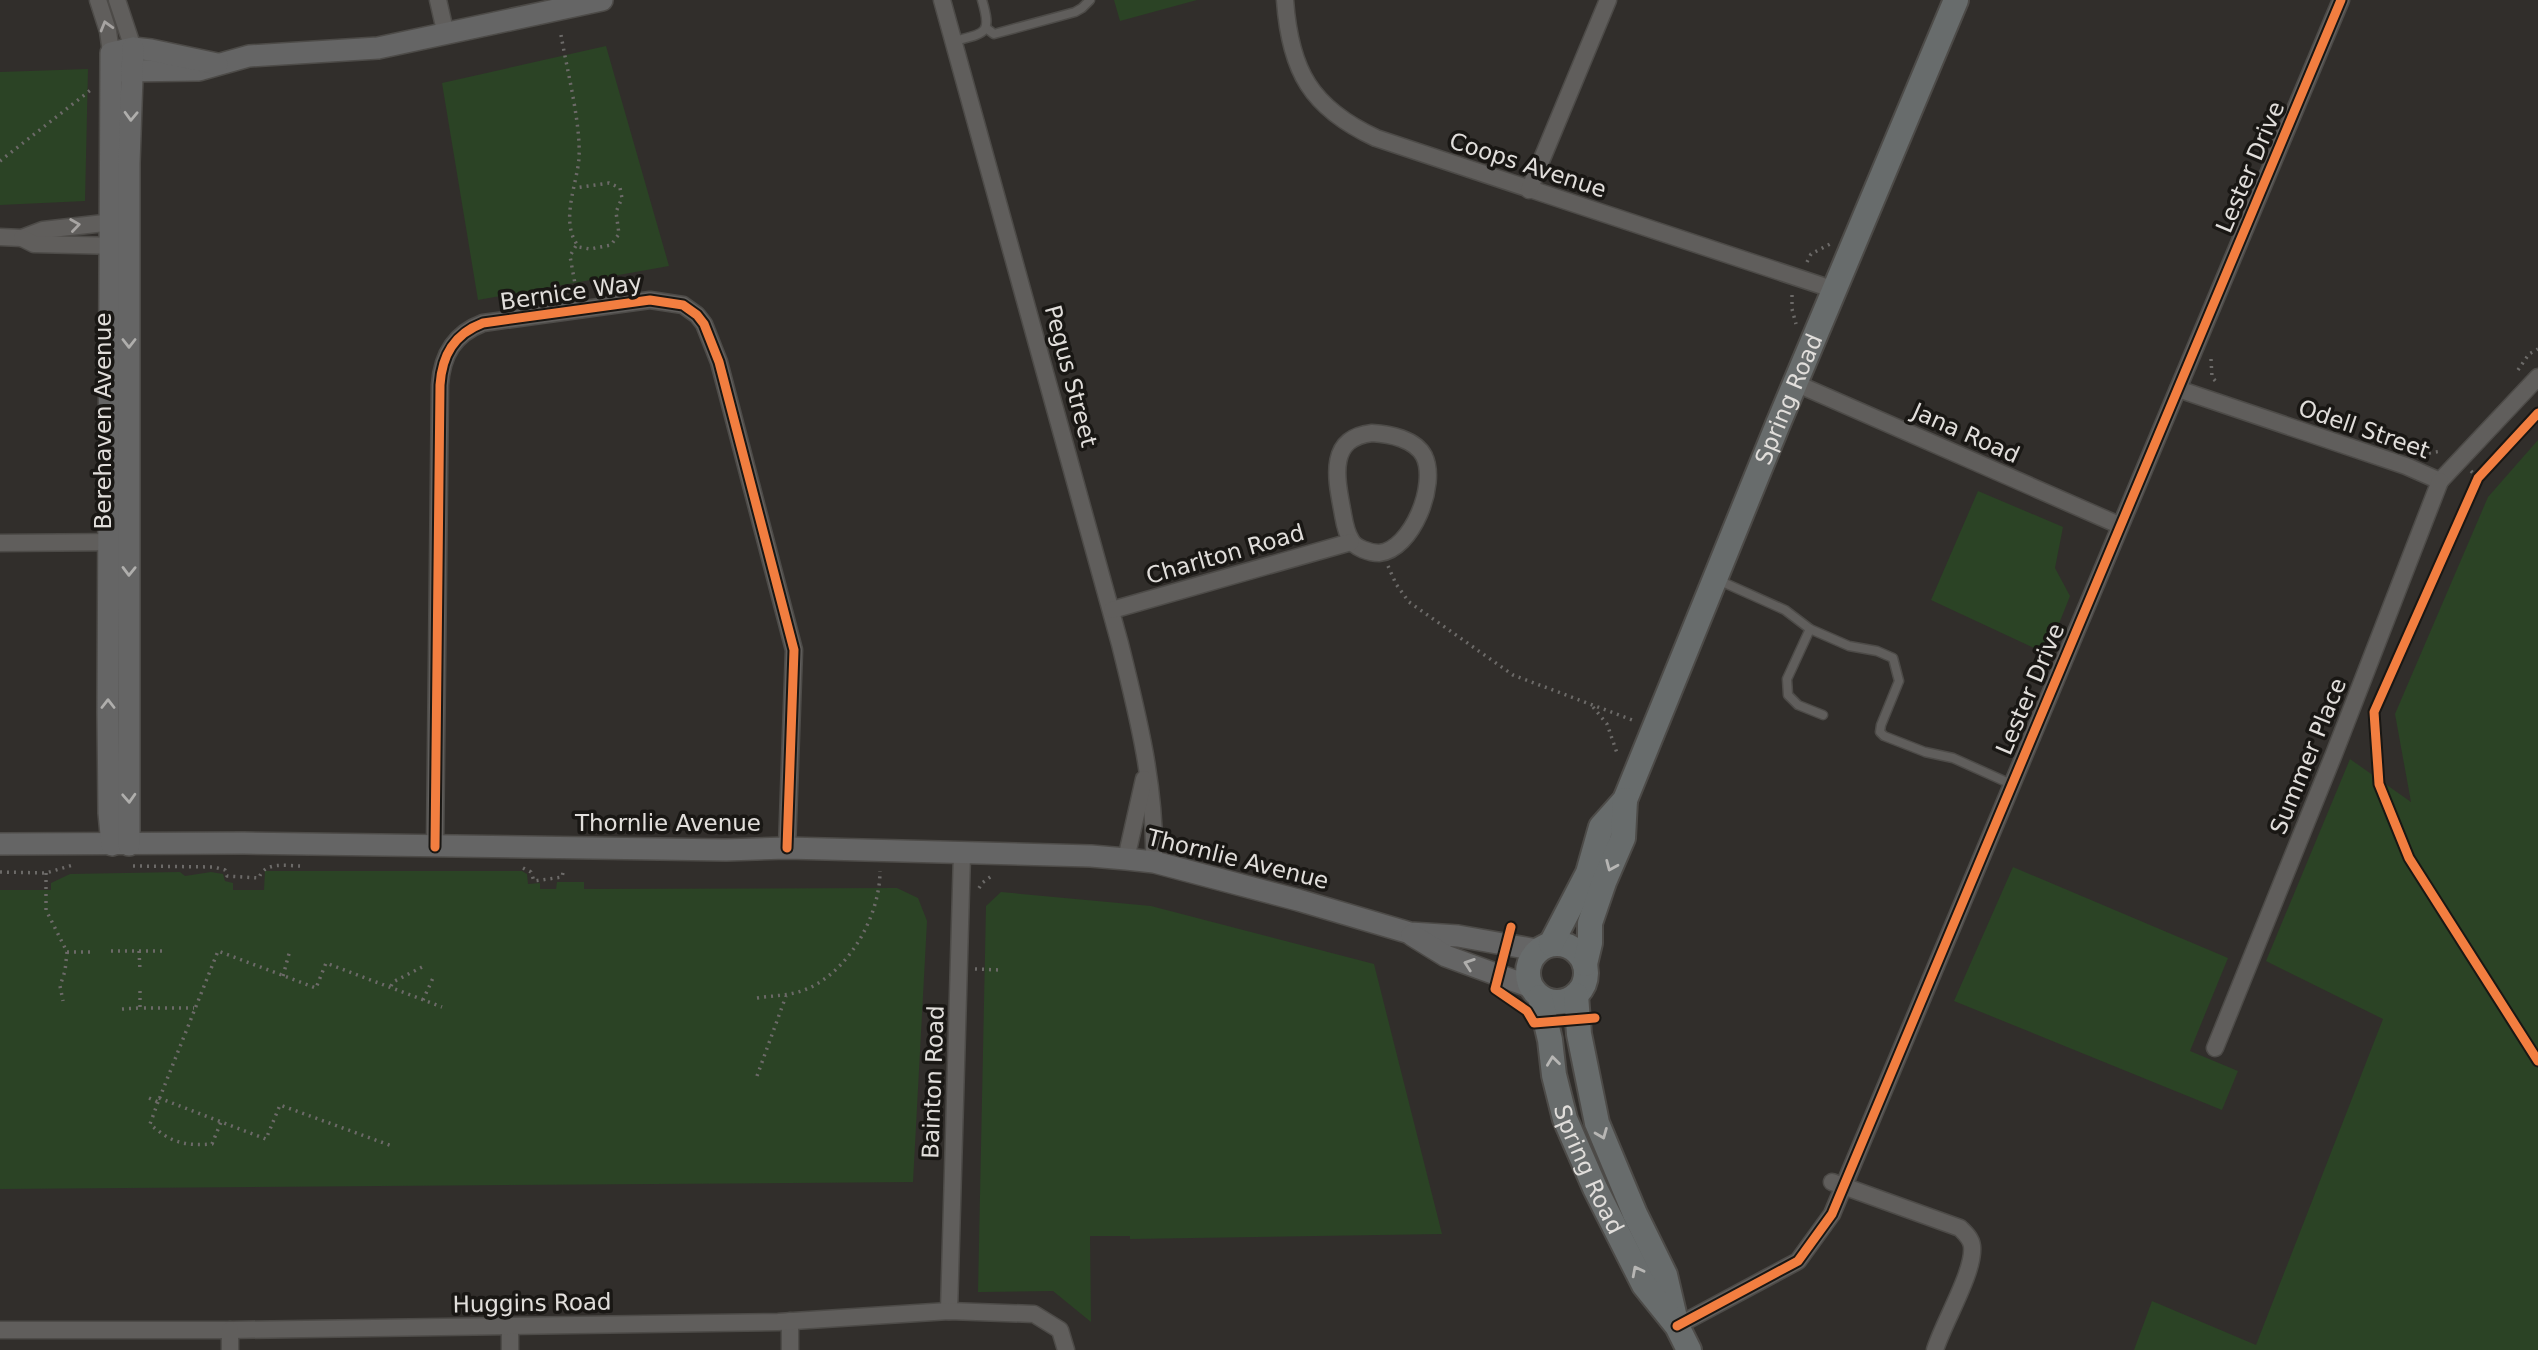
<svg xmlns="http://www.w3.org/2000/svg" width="2538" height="1350" font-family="'DejaVu Sans',sans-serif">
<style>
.green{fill:#2b4325}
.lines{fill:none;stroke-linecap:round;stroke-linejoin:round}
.lane-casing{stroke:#4d4b48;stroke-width:11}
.street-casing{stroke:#4d4b48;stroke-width:19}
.secondary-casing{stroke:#4d4b48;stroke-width:24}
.primary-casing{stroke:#4d4b48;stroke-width:28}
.path{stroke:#6c6a68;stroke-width:3.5;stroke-dasharray:2 5;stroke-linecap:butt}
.lane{stroke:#605e5c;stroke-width:8}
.street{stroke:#605e5c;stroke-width:16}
.secondary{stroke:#656565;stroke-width:21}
.primary{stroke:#686c6c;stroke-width:24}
.cycleway-casing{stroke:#191714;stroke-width:13}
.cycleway{stroke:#f27e40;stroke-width:9}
.oneway{stroke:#a7a4a2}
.oneway2{stroke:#afaeac}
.oneway3{stroke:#b7b6b4}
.labels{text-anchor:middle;stroke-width:7;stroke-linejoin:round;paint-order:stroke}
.street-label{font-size:23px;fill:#e1dedb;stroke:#191714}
</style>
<rect width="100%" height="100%" fill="#312e2b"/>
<!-- green -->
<g class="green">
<polygon points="1114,0 1197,0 1120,21"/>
<polygon points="606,46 669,266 478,300 442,83"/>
<polygon points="88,69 85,201 0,205 0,72"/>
<polygon points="2538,440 2538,1350 2134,1350 2152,1301 2256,1345 2383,1019 2266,961 2350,759 2411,802 2395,714 2488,497"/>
<polygon points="1978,491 2063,527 2055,568 2070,596 2047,654 1931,600"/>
<polygon points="2013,867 2228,958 2190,1051 2238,1071 2222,1110 1954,1001"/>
<polygon points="265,871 522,871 527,874 528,884 540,883 540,889 556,889 557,882 584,882 584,889 897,888 918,898 927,921 913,1182 0,1189 0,890 51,890 51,883 70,874 180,872 185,876 211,872 223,874 225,881 233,883 233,890 264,890"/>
<polygon points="1001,892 1151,906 1374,964 1442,1234 1130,1239 1130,1236 1090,1236 1091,1322 1053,1291 978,1292 986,906"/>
</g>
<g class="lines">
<defs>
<g id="lane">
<polyline points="986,28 994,34 1075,12 1082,8 1090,0"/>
<path d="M954,41C986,33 992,34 982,0"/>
<polyline points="1718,580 1785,610 1810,629 1849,646 1877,651 1893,658 1899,681 1881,725 1880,732 1884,736 1925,752 1953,758 2011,784"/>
<polyline points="1810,629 1787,679 1788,695 1798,705 1823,715"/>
</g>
<g id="street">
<polyline points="98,0 108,31 111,53"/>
<polyline points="117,0 133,48"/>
<polyline points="438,0 446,35"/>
<path d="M942,0L1120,644C1138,716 1156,788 1154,862"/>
<path d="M1285,0C1290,71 1311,108 1376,138L1835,290"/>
<polyline points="1529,190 1608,0"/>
<polyline points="0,237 22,238 43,230 122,221"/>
<polyline points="22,238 34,244 119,246"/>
<polyline points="1795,383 2119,525"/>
<polyline points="2178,389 2406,466 2440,481 2538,377"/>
<path d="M1372,433C1390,434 1415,439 1424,456C1438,484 1412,550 1379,553C1370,553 1355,548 1351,540C1345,531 1344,519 1342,509C1336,477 1328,438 1372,433Z"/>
<polyline points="0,543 120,542"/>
<polyline points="1112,610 1351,542"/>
<path d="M435,847L440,385C442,355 454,334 483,323L650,300L683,305L697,315L704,324L719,362L794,650L787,848"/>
<polyline points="1126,859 1144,779"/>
<polyline points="2215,1048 2334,754 2440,481"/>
<path d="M1832,1182L1960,1228C1965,1233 1971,1238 1972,1246C1975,1271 1943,1323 1935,1350"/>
<polyline points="949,1311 962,854"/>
<polyline points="790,1321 790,1350"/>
<polyline points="510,1326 510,1350"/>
<polyline points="1677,1326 1798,1261 1832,1214 2341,0"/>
<polyline points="0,1330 230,1330 778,1322 949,1311 1034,1314 1060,1330 1066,1350"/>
<polyline points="230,1330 230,1350"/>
</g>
<g id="secondary">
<polyline points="122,71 199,70 249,56 378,48 602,0"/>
<polyline points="0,844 244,843 726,850 787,848 1091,856 1126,859 1154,862 1298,900 1410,933 1458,936 1537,950"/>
<polyline points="112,845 109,813 108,713 111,53 133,48 151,50 217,64"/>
<polyline points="129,845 129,163 133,48"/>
<polyline points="1412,935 1446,956 1531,987"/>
</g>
<g id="primary">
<circle cx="1557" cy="973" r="29"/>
<path id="s1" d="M1551,944L1588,873L1601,827L1625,800L1778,424L1956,0"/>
<polyline points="1585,964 1590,943 1590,923 1604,882 1623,838 1625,800"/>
<polyline points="1576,995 1579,1034 1597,1123 1635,1214 1665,1275 1675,1318"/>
<path id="s2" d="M1540,997L1550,1040L1554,1075L1565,1119L1595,1188L1644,1285L1677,1326L1689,1350"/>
</g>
</defs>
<!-- lane casing -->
<use href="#lane" class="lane-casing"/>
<!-- street casing -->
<use href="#street" class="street-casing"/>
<!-- secondary casing -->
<use href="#secondary" class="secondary-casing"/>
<!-- primary casing -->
<use href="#primary" class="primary-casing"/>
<!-- path -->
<g class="path">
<path d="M561,35C567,70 581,124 579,158C577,185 559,223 579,247L590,249L611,245L619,234L616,212L622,198L620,188L609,183L575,188"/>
<polyline points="0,161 92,89"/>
<polyline points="1807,262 1811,254 1830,244"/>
<polyline points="577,295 570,256 577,244"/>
<polyline points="1792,295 1792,309 1796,324"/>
<polyline points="2211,359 2212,377 2218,384"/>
<polyline points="2518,370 2529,354 2538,349"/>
<polyline points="2422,454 2442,451"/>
<polyline points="2471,471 2478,478"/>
<polyline points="1388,566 1396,584 1409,602 1513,675 1635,721"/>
<polyline points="1593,707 1607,724 1618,756"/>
<path d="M133,866L214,867L225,870L227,876L259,878C264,861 287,866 302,866"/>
<polyline points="523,868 531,872 534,881 562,877 564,868"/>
<polyline points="0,872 46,873 73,865"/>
<polyline points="46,873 46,910 67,952 65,971 60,986 63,1001"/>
<polyline points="979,888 982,883 993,875"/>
<polyline points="111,951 162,951"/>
<polyline points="139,951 140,970"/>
<polyline points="67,952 90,952"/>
<polyline points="975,969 1000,970"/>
<polyline points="283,976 290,950"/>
<polyline points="391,986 393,982 424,966"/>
<polyline points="140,991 140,1008 194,1008"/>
<path d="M757,998C777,995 796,996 815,985C853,964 880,913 880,871"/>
<polyline points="423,1000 433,978"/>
<polyline points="122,1009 140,1008"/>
<polyline points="757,1076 786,996"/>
<polyline points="149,1098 158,1102 218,951 316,988 326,963 442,1007"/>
<polyline points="159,1098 266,1139 280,1105 392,1146"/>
<path d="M158,1102L150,1124C171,1143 185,1146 212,1144L221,1122"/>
</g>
<!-- lane -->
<use href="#lane" class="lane"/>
<!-- street -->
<use href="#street" class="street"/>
<!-- secondary -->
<use href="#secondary" class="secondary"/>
<!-- primary -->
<use href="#primary" class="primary"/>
<defs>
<g id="cycleway">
<polyline points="2538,413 2478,478 2374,712 2379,784 2409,858 2538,1061"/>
<path d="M435,847L440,385C442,355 454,334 483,323L650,300L683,305L697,315L704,324L719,362L794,650L787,848"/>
<polyline points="1511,927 1495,989 1527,1011 1534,1023 1595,1018"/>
<polyline points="1677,1326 1798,1261 1832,1214 2341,0"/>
</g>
</defs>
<!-- cycleway casing -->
<use href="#cycleway" class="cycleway-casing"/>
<!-- cycleway -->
<use href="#cycleway" class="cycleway"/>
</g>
<!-- one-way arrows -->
<defs><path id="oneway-chevron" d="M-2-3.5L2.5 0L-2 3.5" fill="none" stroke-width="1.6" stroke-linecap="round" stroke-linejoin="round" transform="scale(1.75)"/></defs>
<g class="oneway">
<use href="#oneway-chevron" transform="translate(106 26) rotate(-106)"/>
<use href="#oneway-chevron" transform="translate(75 225) rotate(-8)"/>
</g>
<g class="oneway2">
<use href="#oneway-chevron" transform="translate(131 116) rotate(92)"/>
<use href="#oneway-chevron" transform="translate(129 343) rotate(90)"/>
<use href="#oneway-chevron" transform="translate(129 571) rotate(91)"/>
<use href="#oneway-chevron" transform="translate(108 704) rotate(-90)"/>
<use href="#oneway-chevron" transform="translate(129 798) rotate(87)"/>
<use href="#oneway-chevron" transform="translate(1469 964) rotate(-161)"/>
</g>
<g class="oneway3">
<use href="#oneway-chevron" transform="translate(1611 866) rotate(113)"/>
<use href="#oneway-chevron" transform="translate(1553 1061) rotate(-97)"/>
<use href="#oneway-chevron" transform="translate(1602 1134) rotate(68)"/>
<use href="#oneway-chevron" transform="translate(1637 1271) rotate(-117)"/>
</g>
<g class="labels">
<!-- street labels -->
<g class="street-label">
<text transform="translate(1528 165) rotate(18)" y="8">Coops Avenue</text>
<text transform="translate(2250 167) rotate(-67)" y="8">Lester Drive</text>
<text transform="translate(571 292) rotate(-8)" y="8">Bernice Way</text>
<text transform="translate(1071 376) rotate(75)" y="8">Pegus Street</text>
<text dy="8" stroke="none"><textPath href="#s1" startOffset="597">Spring Road</textPath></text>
<text transform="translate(103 421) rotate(-90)" y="8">Berehaven Avenue</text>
<text transform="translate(2364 429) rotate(19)" y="8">Odell Street</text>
<text transform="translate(1966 433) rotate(24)" y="8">Jana Road</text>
<text transform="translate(1225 554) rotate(-16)" y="8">Charlton Road</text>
<text transform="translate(2030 689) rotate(-67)" y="8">Lester Drive</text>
<text transform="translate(2308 756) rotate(-68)" y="8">Summer Place</text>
<text x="668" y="831">Thornlie Avenue</text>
<text transform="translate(1238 859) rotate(14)" y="8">Thornlie Avenue</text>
<text transform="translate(933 1082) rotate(-88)" y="8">Bainton Road</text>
<text dy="8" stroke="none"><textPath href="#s2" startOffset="180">Spring Road</textPath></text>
<text transform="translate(532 1303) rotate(-1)" y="8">Huggins Road</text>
</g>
</g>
</svg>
